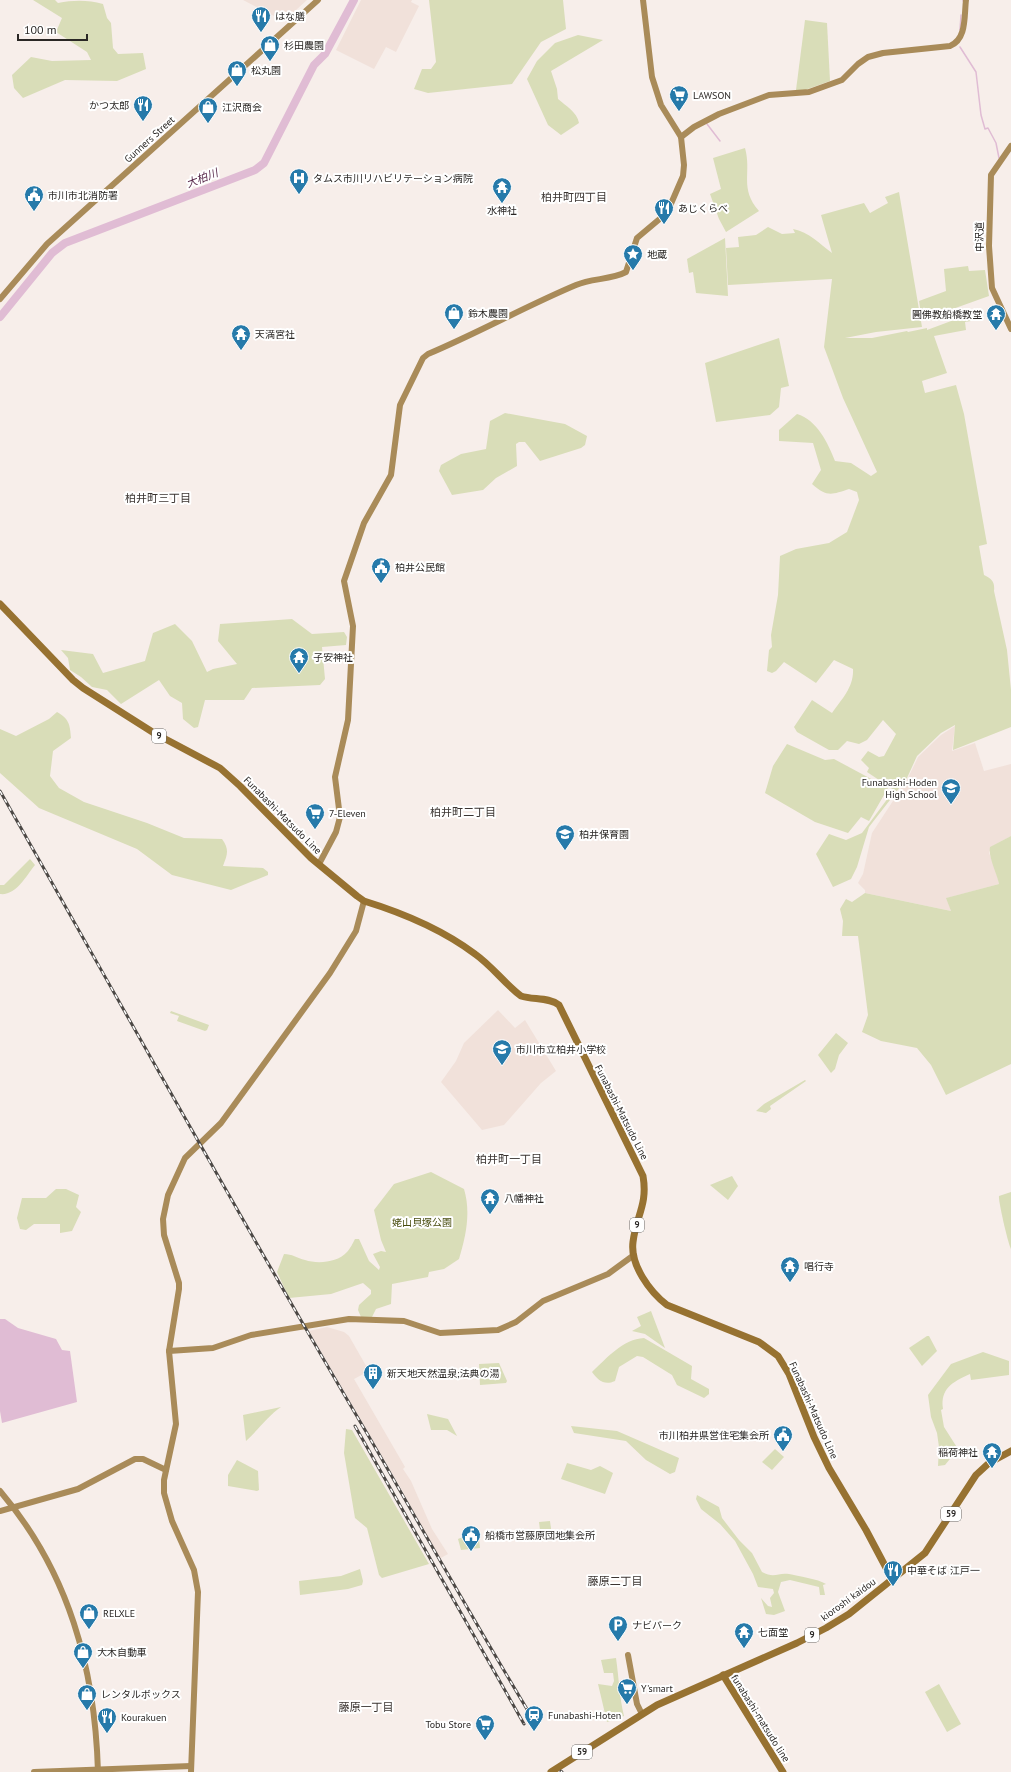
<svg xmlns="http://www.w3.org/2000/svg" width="1011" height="1772" font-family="'PT Sans','Noto Sans JP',sans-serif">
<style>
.built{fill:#f1e1da}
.green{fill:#d9ddb8}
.water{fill:#e0bcd4}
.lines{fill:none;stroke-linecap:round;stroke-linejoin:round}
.stream{stroke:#e0bcd4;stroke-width:1.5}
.river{stroke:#e0bcd4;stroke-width:8}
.secondary{stroke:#a98b59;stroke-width:6}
.primary{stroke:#977231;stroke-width:7}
.rail-casing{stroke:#4c4845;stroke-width:3}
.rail{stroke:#fff;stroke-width:1.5;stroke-dasharray:4.5;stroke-linecap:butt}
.labels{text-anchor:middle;stroke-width:4;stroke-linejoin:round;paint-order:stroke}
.shield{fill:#fff;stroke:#6a6866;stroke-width:1}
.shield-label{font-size:9px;font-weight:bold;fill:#2a2725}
.poi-label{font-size:10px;fill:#2a2725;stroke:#fff;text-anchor:start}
.street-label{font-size:10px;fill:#2a2725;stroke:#fff}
.park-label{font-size:10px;fill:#494d0f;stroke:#fff}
.water-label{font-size:11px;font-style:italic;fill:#5b2d4e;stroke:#fff}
.neighbourhood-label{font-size:11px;fill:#3b3532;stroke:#fff}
</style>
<rect width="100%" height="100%" fill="#f7eeea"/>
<!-- built -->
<g class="built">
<polygon points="243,0 307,0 284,21"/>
<polygon points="361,0 412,0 411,2 419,6 396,52 386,47 374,69 336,50"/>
<polygon points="955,726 952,751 975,743 984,771 1011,764 1011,836 991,847 989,853 995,867 999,884 947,898 951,911 865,893 865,890 858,883 863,874 872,833 908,778 918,757 941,735"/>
<polygon points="498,1010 515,1028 525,1020 556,1071 541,1083 504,1125 482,1130 441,1082 456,1061 464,1043"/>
<polygon points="327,1327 344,1332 349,1336 369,1371 354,1379 405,1467 403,1469 411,1481 432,1529 448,1554 439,1559 402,1490 309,1331"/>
</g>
<!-- green -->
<g class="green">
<path d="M33,0H55L58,3C74,0 88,0 103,4L107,18L111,23L113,48L118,54L143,53L146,69L117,81L65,80L23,98L14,88L12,75L31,57L52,61L91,60L87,52L56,32L62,18Z"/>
<polygon points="429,0 563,0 566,29 541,42 512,84 428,93 414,89 422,69 431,69 436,62"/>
<polygon points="805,20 827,23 830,81 805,90 796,90"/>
<path d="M578,35L603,40L551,71L557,89L558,99C566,106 577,112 579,123L561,135L548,125L527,79L537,61L555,43Z"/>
<path d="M745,148C752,173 739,188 759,211L726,232L719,219L710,194L721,189L713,158Z"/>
<path d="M899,192L922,327L876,332L845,338H872L907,331L908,332L927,328V330L970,314L971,321L965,322L966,330L934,336L947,373L922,381L925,393L956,385L964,414L987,544L979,546L984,575C992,579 995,582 994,591L1007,650L1011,690V727L953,750L955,725L941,733L917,756L907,778L869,827L857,867L851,879L833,887L816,854L829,834L846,840L862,833L894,790L867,772L869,768L861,760L868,751L879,757L884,756L896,734L883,720L867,740L859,744L847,741L838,750H829L797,732L794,727L812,700L832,713C842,699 854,687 853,669L834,660L816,683L784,662L776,671L772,673L767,671L769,650L772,647L771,635L778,595L780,556L796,549L829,543L847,532L859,500L857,492L849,489C831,495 827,497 812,484L821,470L813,443L779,441V430L797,414C817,420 828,443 835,461L851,463L871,476L877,472L843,398L824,347L832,279L728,285L726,248L739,247L738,237L756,235L768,227L782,234L795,233L793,229C809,232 820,244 832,253L821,215L864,203L870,213L888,203L885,197Z"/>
<polygon points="725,238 728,296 696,293 693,272 689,273 687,259"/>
<polygon points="968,266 969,271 985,270 989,296 922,320 919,301 946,291 944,269"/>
<polygon points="779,338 789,386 781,388 779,407 770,415 716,422 705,363"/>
<polygon points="505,413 565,424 587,436 585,445 581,448 540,461 525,442 519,442 516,444 517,466 496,478 483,490 452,495 439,471 441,465 461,454 486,449 490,421"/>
<polygon points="292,619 312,634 344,632 347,637 346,645 322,647 325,679 320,685 252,688 244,700 205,700 198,727 194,728 183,719 182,703 170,696 159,680 121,704 107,690 92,687 81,677 70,670 68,658 61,650 93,654 103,673 145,661 153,633 175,624 192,641 207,672 213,669 237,664 218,641 220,624"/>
<path d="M57,712C69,719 70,724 71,738L53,751L50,776L59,788L84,802L147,823L184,838L222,839C230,850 227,855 223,866L263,868L268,872V875L231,890L172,875L137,849L39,808L0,773V729L16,736L49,719Z"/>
<polygon points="787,744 825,760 834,759 888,788 869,821 861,817 848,833 815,822 765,793 773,766"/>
<path d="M1011,836V1064L946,1095L931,1065L917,1048L881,1041L862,1032L868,1015L858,936H842L843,921L840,909L846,899L852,902L865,893L951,911L946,898L999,884C997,873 988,857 990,847Z"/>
<path d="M30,859L35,865C26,876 16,896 0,894V885H4Z"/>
<polygon points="171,1011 209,1025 207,1030 205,1031 177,1021 179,1016 170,1013"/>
<polygon points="836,1033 848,1043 839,1055 835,1069 831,1073 818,1055"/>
<polygon points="805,1080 806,1081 770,1106 771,1109 766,1113 756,1111 764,1104"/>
<path d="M431,1172L464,1189C471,1212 466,1236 459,1259L444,1269L429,1272L428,1277L392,1284L391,1304L376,1309L372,1317H361L358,1310L359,1305L371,1294V1290L363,1283L331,1294L289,1298L277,1272L284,1254C292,1254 297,1258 305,1260C317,1264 337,1263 347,1252C350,1249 353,1243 355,1239H359L369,1261L379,1270L380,1267L373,1254L381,1251L386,1252L381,1240L374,1210L394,1184Z"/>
<polygon points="732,1176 738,1186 728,1200 710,1185"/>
<polygon points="56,1189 66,1189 79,1195 76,1207 81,1212 72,1231 60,1233 60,1224 34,1224 26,1230 20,1229 17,1218 22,1198 46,1198"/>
<path d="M1011,1192V1249C1008,1244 998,1200 999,1196Z"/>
<polygon points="651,1311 665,1348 645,1334 632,1331 641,1326 637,1317"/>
<polygon points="927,1336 929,1336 937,1351 922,1366 909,1348"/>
<path d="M644,1338L692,1366L691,1379L709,1389V1394L704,1398L677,1385L672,1375L643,1357L637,1356L619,1367L615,1381C604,1386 598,1380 592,1372C607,1358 623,1339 644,1338Z"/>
<path d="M983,1352L1009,1361V1375L971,1380L970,1374C952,1382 940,1389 943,1409L941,1410L944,1427L958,1449L945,1465L938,1466L939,1447L937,1433L931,1417L928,1395L951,1364Z"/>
<polygon points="499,1363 507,1381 506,1383 480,1385 479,1364"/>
<path d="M281,1407C269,1415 258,1430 246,1441L243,1415Z"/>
<polygon points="427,1414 448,1419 457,1436 447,1430 431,1430"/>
<polygon points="571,1426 617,1431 679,1458 675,1472 670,1474 646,1460 626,1441 574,1433"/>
<polygon points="346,1429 352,1430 429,1564 382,1578 379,1575 367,1528 355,1518 344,1453"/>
<polygon points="775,1449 784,1457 772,1470 762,1462"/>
<polygon points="237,1460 258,1471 259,1490 257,1491 228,1486 228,1475"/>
<polygon points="567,1463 591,1470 600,1466 613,1473 605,1494 561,1479"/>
<path d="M697,1495L719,1507L722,1518L739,1540L752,1553L762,1572C775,1579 778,1572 789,1574C798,1576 818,1579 826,1584L823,1585L825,1595H820L819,1587L790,1580L781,1582L778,1592L785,1611L774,1615L766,1614L761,1598L768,1606L772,1607L770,1598L774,1593L773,1589L758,1587L753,1574L735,1541L720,1524L701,1509L696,1499Z"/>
<polygon points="550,1521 552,1536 541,1538 539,1522"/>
<polygon points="478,1530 480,1548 461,1550 458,1539"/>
<polygon points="360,1569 363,1581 362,1585 348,1589 300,1595 299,1581 341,1576"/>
<path d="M616,1658C619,1678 619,1696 624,1716L607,1722L598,1684L612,1686L614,1681L613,1673H604L601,1660Z"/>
<polygon points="939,1684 961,1724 947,1732 925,1692"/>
</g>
<!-- water -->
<polygon class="water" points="0,1319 5,1319 18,1328 56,1339 62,1350 70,1351 77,1402 2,1423 0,1411"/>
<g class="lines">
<!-- stream -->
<g class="stream">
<polyline points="963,1 963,0"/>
<polyline points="960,30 961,15"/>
<polyline points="960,47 976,72 981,115 985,129 988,128 996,143 999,158"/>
<polyline points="707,124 720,141"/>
</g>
<!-- river -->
<polyline class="river" points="0,317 52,253 65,243 255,170 264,163 314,65 325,54 354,0"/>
<!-- secondary -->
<g class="secondary">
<path d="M681,137L694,127L719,114L769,95L809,92L842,80L858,64L868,57L883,53L950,46C967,39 964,16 966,0"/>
<polyline points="1011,146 991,175 989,246 992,288 1011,329"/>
<polyline points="0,299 47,244 318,0"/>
<path d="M319,864L336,832L340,817L335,777L348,720L353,626L344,581L364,523L391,475L400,405L423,358L428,354C478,333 526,306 576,285C592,278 611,280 626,272L637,238L662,217L670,206L683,176L684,165L681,137L661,105L652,77L643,0"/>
<polyline points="169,1351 213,1348 251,1335 349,1319 404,1321 440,1333 498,1330 516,1322 543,1301 608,1274 634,1255"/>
<path d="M0,1491C69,1572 95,1668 98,1772"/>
<polyline points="0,1511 78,1489 135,1459 143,1459 166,1470"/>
<polyline points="628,1655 637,1704 642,1714"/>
<polyline points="34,1772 191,1766"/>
<polyline points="191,1772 198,1592 194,1570 172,1521 164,1493 164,1480 176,1424 169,1351 179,1289 179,1283 164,1235 163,1219 168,1195 185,1158 221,1123 330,973 356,931 364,901"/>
</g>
<!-- primary -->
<g class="primary">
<path d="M0,604L73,680L83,688L154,733L220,768L240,786L311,858L357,896L364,901C403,913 443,930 475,954C492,966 504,983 521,996C533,1000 549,997 559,1005L643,1176C648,1205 636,1216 633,1242C630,1265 650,1292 667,1305L759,1342L778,1356L789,1374L814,1437L829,1468L866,1530L892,1579"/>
<polyline points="723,1675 783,1772"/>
<polyline points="551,1772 657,1705 797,1643 826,1628 849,1614 925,1553 976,1475 989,1463 1011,1451"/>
</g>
<defs>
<g id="rail">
<path d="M0,791C122,1006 242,1222 368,1435C423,1530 476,1625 533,1719"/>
<polyline points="355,1426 524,1724"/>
<polyline points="561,1771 562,1772"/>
</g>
</defs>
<!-- rail casing -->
<use href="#rail" class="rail-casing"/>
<!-- rail -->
<use href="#rail" class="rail"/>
</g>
<!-- icons -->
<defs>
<symbol id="restaurant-pin" viewBox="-11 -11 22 30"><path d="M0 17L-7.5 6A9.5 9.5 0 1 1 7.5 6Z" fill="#267aaa" stroke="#fff"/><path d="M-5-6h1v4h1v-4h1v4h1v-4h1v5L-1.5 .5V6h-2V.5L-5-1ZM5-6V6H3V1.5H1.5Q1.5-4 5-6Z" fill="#fff"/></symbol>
<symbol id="shop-pin" viewBox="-11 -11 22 30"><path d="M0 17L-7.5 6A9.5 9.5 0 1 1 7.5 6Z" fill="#267aaa" stroke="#fff"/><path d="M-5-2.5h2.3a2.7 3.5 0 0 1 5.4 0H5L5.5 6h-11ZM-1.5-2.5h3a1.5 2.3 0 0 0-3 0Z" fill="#fff"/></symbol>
<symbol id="supermarket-pin" viewBox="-11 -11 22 30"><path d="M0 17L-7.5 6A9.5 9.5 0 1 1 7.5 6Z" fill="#267aaa" stroke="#fff"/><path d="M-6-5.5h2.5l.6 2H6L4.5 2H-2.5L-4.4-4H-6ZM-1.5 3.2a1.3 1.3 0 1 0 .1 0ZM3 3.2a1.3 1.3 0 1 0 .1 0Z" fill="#fff"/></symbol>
<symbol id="hospital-pin" viewBox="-11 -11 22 30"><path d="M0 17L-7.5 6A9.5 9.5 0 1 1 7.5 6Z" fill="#267aaa" stroke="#fff"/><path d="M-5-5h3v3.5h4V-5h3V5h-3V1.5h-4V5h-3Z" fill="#fff"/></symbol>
<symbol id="temple-pin" viewBox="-11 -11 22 30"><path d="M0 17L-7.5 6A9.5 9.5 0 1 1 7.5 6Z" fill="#267aaa" stroke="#fff"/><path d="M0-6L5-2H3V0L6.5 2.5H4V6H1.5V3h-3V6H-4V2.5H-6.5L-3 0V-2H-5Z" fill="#fff"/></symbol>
<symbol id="civic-pin" viewBox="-11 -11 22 30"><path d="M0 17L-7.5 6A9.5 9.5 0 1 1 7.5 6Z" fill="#267aaa" stroke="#fff"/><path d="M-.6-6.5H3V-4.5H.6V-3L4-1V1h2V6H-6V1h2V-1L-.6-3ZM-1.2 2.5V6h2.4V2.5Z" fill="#fff"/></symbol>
<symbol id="sight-pin" viewBox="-11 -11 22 30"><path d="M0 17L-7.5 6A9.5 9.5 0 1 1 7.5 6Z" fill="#267aaa" stroke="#fff"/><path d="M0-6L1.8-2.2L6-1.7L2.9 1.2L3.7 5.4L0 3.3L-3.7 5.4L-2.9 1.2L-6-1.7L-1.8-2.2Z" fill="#fff"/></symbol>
<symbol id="school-pin" viewBox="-11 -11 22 30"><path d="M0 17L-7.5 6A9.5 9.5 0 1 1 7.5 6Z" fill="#267aaa" stroke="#fff"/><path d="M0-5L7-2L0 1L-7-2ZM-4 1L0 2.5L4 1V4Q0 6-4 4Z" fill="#fff"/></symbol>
<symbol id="building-pin" viewBox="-11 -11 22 30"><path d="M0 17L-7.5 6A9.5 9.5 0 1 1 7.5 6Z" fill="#267aaa" stroke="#fff"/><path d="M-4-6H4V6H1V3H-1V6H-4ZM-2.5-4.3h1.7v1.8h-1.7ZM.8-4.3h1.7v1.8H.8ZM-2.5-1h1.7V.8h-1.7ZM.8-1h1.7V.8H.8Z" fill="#fff"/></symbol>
<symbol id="parking-pin" viewBox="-11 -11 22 30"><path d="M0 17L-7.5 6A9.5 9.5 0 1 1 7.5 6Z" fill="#267aaa" stroke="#fff"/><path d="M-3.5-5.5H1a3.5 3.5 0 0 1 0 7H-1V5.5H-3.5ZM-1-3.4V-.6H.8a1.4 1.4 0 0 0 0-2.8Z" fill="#fff"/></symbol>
<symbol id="station-pin" viewBox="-11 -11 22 30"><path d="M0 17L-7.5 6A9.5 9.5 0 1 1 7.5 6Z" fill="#267aaa" stroke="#fff"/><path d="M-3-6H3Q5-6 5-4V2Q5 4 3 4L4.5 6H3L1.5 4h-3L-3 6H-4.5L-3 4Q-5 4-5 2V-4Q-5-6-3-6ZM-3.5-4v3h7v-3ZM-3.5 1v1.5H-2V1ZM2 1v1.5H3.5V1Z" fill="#fff"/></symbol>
</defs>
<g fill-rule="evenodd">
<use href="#restaurant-pin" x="250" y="5" width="22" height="30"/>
<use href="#shop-pin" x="259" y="34" width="22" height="30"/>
<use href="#shop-pin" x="226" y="59" width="22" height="30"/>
<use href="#supermarket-pin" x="668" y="84" width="22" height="30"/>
<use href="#restaurant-pin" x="132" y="94" width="22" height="30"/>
<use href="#shop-pin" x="197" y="96" width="22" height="30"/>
<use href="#hospital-pin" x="288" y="167" width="22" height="30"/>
<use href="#temple-pin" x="491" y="176" width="22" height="30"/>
<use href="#civic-pin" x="23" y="184" width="22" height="30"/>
<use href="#restaurant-pin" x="653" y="197" width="22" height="30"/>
<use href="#sight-pin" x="622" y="243" width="22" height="30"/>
<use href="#shop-pin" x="443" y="302" width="22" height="30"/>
<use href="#temple-pin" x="985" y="303" width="22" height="30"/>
<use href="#temple-pin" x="230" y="323" width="22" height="30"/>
<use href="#civic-pin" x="370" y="556" width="22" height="30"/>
<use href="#temple-pin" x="288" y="646" width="22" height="30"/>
<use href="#school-pin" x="940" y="777" width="22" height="30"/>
<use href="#supermarket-pin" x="304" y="802" width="22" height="30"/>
<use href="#school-pin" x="554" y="823" width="22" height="30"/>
<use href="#school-pin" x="491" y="1038" width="22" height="30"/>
<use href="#temple-pin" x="479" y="1187" width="22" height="30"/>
<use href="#temple-pin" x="779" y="1255" width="22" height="30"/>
<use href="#building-pin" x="362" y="1362" width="22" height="30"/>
<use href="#civic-pin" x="772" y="1424" width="22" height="30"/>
<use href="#temple-pin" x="981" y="1441" width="22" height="30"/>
<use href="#civic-pin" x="460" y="1524" width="22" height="30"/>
<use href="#restaurant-pin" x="882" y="1559" width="22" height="30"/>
<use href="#shop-pin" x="78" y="1602" width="22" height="30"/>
<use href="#parking-pin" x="607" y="1614" width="22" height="30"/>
<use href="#temple-pin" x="733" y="1621" width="22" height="30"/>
<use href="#shop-pin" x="72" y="1641" width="22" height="30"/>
<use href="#supermarket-pin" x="616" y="1677" width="22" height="30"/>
<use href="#shop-pin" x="76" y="1683" width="22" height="30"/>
<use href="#station-pin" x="523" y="1704" width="22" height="30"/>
<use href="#restaurant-pin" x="96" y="1706" width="22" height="30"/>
<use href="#supermarket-pin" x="474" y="1713" width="22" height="30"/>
</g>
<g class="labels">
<!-- shield labels -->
<g class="shield">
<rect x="152" y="729" width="14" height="14" rx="3"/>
<rect x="630" y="1218" width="14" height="14" rx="3"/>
<rect x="941" y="1507" width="20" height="14" rx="3"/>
<rect x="805" y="1628" width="14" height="14" rx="3"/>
<rect x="572" y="1745" width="20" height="14" rx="3"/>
</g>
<g class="shield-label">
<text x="159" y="739">9</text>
<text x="637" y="1228">9</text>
<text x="951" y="1517">59</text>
<text x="812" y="1638">9</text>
<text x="582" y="1755">59</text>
</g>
<!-- poi labels -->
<g class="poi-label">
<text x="275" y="20">はな膳</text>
<text x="284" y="49">杉田農園</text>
<text x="251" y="74">松丸園</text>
<text x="693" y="99">LAWSON</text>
<text x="129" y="109" text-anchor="end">かつ太郎</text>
<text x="222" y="111">江沢商会</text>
<text x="313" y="182">タムス市川リハビリテーション病院</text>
<text x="48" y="199">市川市北消防署</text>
<text x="678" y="212">あじくらべ</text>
<text x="502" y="214" text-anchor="middle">水神社</text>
<text x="647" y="258">地蔵</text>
<text x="468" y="317">鈴木農園</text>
<text x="982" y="318" text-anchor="end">圓佛教船橋教堂</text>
<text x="255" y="338">天満宮社</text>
<text x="395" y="571">柏井公民館</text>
<text x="313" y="661">子安神社</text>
<text x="937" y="786" text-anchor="end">Funabashi-Hoden<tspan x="937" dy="12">High School</tspan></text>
<text x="329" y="817">7-Eleven</text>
<text x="579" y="838">柏井保育園</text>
<text x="516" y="1053">市川市立柏井小学校</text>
<text x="504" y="1202">八幡神社</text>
<text x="804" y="1270">唱行寺</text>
<text x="387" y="1377">新天地天然温泉;法典の湯</text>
<text x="769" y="1439" text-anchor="end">市川柏井県営住宅集会所</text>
<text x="978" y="1456" text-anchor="end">稲荷神社</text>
<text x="485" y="1539">船橋市営藤原団地集会所</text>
<text x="907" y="1574">中華そば 江戸一</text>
<text x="103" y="1617">RELXLE</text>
<text x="632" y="1629">ナビパーク</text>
<text x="758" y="1636">七面堂</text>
<text x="97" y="1656">大木自動車</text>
<text x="641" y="1692">Y'smart</text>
<text x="101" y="1698">レンタルボックス</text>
<text x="548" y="1719">Funabashi-Hoten</text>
<text x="121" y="1721">Kourakuen</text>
<text x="471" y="1728" text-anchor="end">Tobu Store</text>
</g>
<!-- street labels -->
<g class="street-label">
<text transform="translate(149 139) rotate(-42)" y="4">Gunners Street</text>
<text transform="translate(979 237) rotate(-90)" y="4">中沢道</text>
<text transform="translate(283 815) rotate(45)" y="4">Funabashi-Matsudo Line</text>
<text transform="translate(622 1112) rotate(63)" y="4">Funabashi-Matsudo Line</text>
<text transform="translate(814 1410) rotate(66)" y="4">Funabashi-Matsudo Line</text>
<text transform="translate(848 1599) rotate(-36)" y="4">kioroshi kaidou</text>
<text transform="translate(761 1718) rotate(58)" y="4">funabashi-matsudo line</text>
</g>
<!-- park labels -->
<g class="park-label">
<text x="422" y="1226">姥山貝塚公園</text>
</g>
<!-- water labels -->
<g class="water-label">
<text transform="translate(202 178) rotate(-21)" y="4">大柏川</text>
</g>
<!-- neighbourhood labels -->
<g class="neighbourhood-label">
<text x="574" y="201">柏井町四丁目</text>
<text x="158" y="502">柏井町三丁目</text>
<text x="463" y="816">柏井町二丁目</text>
<text x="509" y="1163">柏井町一丁目</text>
<text x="615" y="1585">藤原二丁目</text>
<text x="366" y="1711">藤原一丁目</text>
</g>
</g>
<!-- scale -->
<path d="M18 34v6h69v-6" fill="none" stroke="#2a2725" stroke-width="2"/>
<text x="24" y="34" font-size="12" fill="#2a2725" stroke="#ffffff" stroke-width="3" paint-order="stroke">100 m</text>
</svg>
